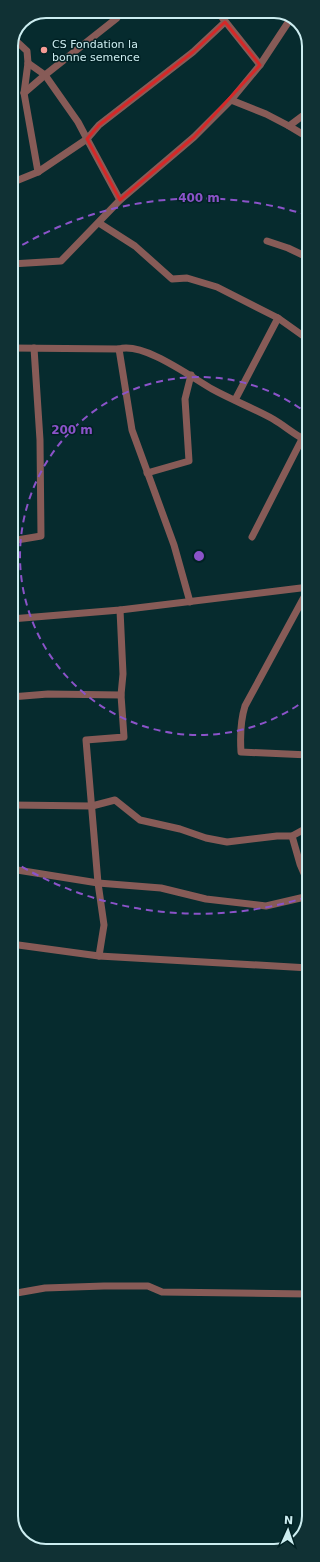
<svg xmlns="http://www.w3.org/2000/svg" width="320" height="1562" font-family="'DejaVu Sans',sans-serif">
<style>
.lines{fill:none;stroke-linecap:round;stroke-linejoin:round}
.minor{stroke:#875b57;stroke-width:7}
.marked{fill:none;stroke:#d62828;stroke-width:3;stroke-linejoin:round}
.ring{fill:none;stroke:#8b53c9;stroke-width:2;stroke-dasharray:7 5}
.poi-dot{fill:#f59c95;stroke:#002124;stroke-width:1.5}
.labels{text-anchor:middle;stroke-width:3;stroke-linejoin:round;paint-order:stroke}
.poi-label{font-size:11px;fill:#ccedf0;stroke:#002124;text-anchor:start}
.rim{fill:none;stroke:#ccedf0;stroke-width:2}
.centre{fill:#8b53c9;stroke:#002124;stroke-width:2}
.ring-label{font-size:12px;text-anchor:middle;font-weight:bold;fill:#8b53c9;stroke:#002124;stroke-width:3;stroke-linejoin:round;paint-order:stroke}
</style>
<rect width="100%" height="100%" fill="#062b2e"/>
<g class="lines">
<!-- minor -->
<g class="minor">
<polyline points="217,11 260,65"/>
<polyline points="14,39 27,51 28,63 24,93 38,172"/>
<polyline points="28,63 45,75 78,122 87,139 99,125 193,52 225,22"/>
<polyline points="24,93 45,75 117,18 115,11"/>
<polyline points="231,100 266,114 289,126 309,111"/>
<polyline points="289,126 309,138"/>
<polyline points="11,183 38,172 87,139 120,200"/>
<polyline points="99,223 135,246 172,279 187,278 217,287 278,318 309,340"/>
<polyline points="267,241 288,248 309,258"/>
<polyline points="11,264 61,261 120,200 194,137 231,100 260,65 291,18"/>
<path d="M11,348L119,349C144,342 191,377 212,389C232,400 253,408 273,419C285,426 296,436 309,442"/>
<polyline points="119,349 132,430 174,545 190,602"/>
<polyline points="235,400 278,318"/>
<polyline points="147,473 189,461 185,399 191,375"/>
<polyline points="252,537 302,439 309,422"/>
<polyline points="11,541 41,536 40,440 34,348"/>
<path d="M309,588L245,706C240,722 240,736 241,752L309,755"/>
<polyline points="11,619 120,610 309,587"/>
<polyline points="11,697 48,694 121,695"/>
<polyline points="11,805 92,806 115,800 140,820 180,829 206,838 227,842 277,836 292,836 303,830 309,830"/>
<polyline points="292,836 300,864 309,885"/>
<polyline points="11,869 98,883 161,888 206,899 266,906 309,896"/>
<polyline points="11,944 99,956 309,968"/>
<polyline points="99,956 104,925 98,883 86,740 124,737 121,695 123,674 120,610"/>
<polyline points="11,1294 45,1288 104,1286 148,1286 162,1292 309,1294"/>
</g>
</g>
<!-- marked area -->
<path class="marked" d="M225,22L260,65L194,137L120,200L87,139L99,125L193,52Z"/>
<!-- distance rings -->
<g class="ring">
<path d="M308 698A179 179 0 1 1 308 414"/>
<path d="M307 897A358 358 0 0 1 12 861M12 251A358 358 0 0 1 307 215"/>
</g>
<!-- markers -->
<circle class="poi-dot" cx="44" cy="50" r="4"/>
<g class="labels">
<!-- poi labels -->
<g class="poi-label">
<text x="52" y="48">CS Fondation la<tspan x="52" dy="13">bonne semence</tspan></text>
</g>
</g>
<!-- crop -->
<path d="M0 0H320V1562H0ZM46 18H274A28 28 0 0 1 302 46V1516A28 28 0 0 1 274 1544H46A28 28 0 0 1 18 1516V46A28 28 0 0 1 46 18Z" fill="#103134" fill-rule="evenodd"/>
<path class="rim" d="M46 18H274A28 28 0 0 1 302 46V1516A28 28 0 0 1 274 1544H46A28 28 0 0 1 18 1516V46A28 28 0 0 1 46 18Z"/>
<circle cx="199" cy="556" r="6" class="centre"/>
<g class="ring-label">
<text x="199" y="202">400 m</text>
<text x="72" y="434">200 m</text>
</g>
<!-- north arrow -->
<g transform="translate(288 1530) rotate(3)" stroke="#002124" stroke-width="3" paint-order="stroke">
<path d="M0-3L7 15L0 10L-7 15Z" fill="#ccedf0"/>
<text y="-6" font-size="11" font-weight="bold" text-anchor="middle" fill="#ccedf0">N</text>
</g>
</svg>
